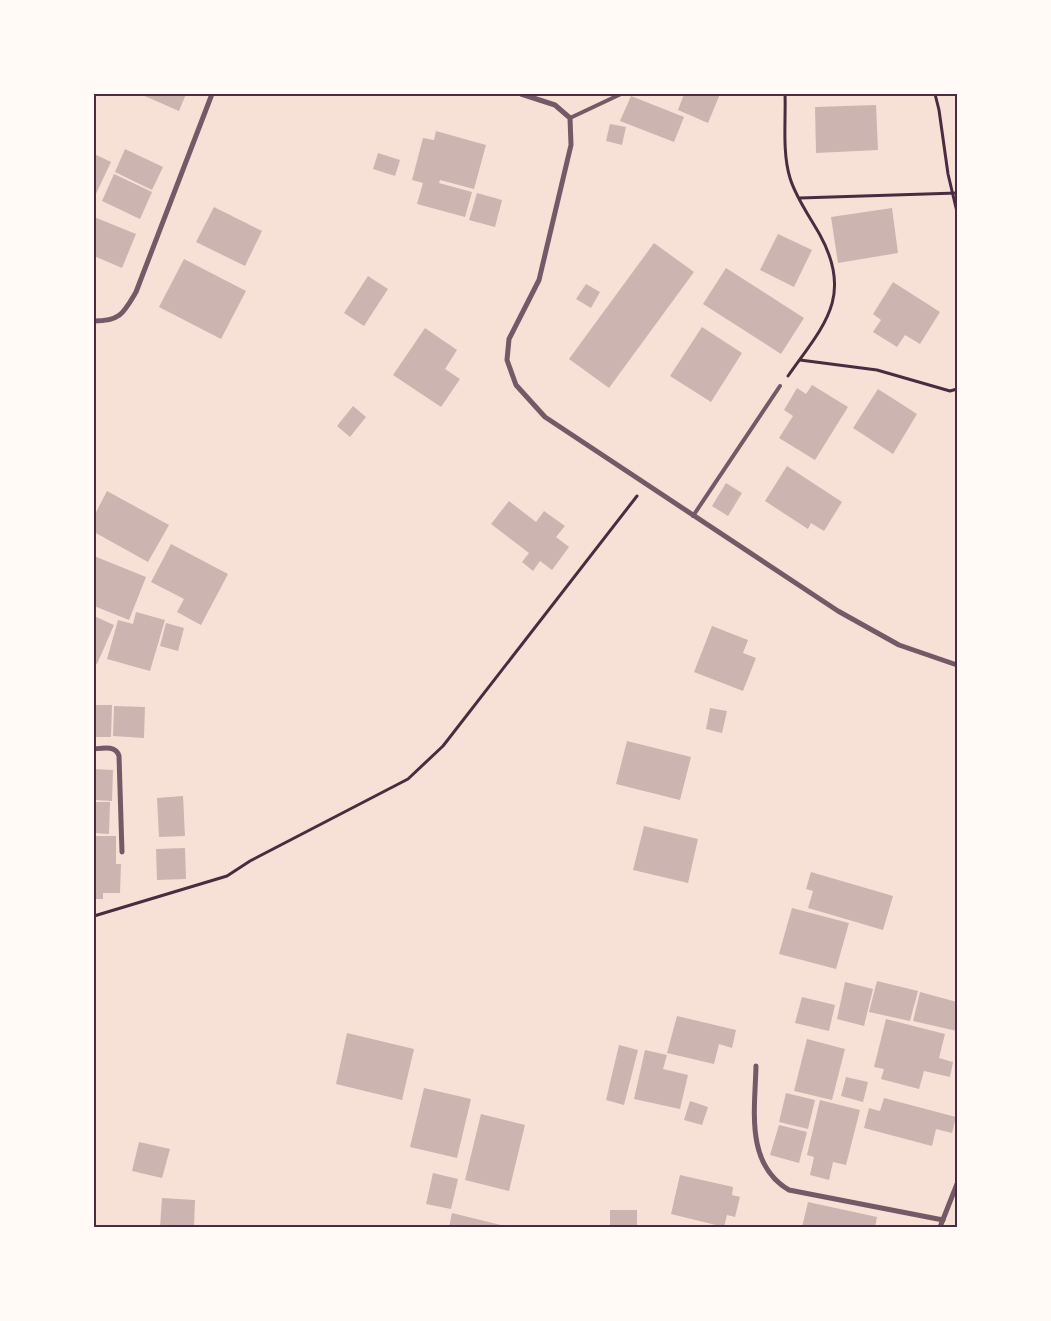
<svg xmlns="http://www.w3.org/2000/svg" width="1051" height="1321" font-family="'DM Sans',sans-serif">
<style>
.building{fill:#ccb4b1}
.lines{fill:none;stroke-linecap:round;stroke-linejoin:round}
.path{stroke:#4a2c40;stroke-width:3}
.service{stroke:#755966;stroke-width:4}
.minor{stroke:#755966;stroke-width:5}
.neatline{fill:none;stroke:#4a2c40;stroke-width:2}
</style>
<rect width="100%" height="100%" fill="#f7e1d7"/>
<!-- building -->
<g class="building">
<polygon points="140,94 186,94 179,111"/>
<polygon points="684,94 720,94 708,123 678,110"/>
<polygon points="631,96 684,117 674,142 620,121"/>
<polygon points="876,105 878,150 816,153 815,107"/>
<polygon points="610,124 626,127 622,145 606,141"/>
<polygon points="436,131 486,145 474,189 440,180 439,183 472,192 465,217 417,204 423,183 412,180 423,138 434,140"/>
<polygon points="125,149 163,167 152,190 115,172"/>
<polygon points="378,153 400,160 395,176 373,169"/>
<polygon points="94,154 111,162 94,198"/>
<polygon points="114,174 152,192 140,219 102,201"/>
<polygon points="477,193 502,200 495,227 469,220"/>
<polygon points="214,207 262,231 245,266 196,242"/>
<polygon points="892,208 898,253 838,263 831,217"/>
<polygon points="94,217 136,234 122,268 94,256"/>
<polygon points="778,234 812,250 794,287 760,270"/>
<polygon points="654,243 694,272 609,388 569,359"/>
<polygon points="184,259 246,291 221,339 159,307"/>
<polygon points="726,268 804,318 781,354 703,304"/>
<polygon points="368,276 388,289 364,326 344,313"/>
<polygon points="893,282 940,312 920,344 905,335 897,347 873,332 881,320 873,314"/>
<polygon points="586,284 600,292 591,308 576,299"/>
<polygon points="702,327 742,353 711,402 670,376"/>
<polygon points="425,328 457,350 445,369 460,379 441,407 393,375"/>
<polygon points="812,385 848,407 815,460 779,438 793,416 784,410 797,388 806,394"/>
<polygon points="878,389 917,414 893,454 853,428"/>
<polygon points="353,406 366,417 350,437 337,426"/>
<polygon points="787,466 842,502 824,531 811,523 808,529 765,501"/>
<polygon points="726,483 742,493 728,516 712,506"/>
<polygon points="107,491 169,525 148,562 94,532 94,516"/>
<polygon points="509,501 536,522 544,511 565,526 556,537 569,547 552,570 540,561 533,571 522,562 529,553 491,524"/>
<polygon points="171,544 228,574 201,625 177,612 184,599 151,582"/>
<polygon points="94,556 146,577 129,620 94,606"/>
<polygon points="136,612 165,620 150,671 107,659 118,620 133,624"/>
<polygon points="94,616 114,625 97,664 94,662"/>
<polygon points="166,623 184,628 178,651 160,646"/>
<polygon points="712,626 748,640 743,653 756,658 743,691 694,672"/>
<polygon points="94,705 112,705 111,737 94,737"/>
<polygon points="114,706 145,707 144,738 113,736"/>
<polygon points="710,708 727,711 722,733 706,729"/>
<polygon points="627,741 691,757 680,800 616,784"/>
<polygon points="94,769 113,770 112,801 94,800"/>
<polygon points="183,796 185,836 159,837 157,798"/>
<polygon points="94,802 110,802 109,834 94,833"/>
<polygon points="644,826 698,839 688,883 633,870"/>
<polygon points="94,836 116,836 116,864 121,864 120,893 103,893 103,899 94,899"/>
<polygon points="185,848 186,879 157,880 156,849"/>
<polygon points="811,872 893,896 883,930 808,908 813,891 806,889"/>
<polygon points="792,908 849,923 836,969 779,954"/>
<polygon points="877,981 918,991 910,1021 869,1012"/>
<polygon points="845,982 873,989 864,1026 837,1019"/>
<polygon points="920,992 957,1002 957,1031 913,1021"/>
<polygon points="802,997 835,1005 829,1031 795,1023"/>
<polygon points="677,1016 736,1030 732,1048 719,1044 714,1064 667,1053"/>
<polygon points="886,1019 945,1034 939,1058 953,1062 950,1077 924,1071 919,1089 881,1079 884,1069 874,1067"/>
<polygon points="347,1033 414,1049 402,1100 336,1084"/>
<polygon points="807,1039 845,1049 832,1100 794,1091"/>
<polygon points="619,1045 638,1050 624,1105 606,1100"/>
<polygon points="645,1050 667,1055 663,1069 688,1075 680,1109 634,1099"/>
<polygon points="846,1077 868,1082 863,1102 841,1096"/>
<polygon points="424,1088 471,1099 457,1158 410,1147"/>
<polygon points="786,1093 815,1100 808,1129 779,1122"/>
<polygon points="884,1098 956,1117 952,1133 936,1129 932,1146 864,1128 869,1108 880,1111"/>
<polygon points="820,1100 860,1110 846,1165 833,1162 829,1180 810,1175 814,1157 807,1155"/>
<polygon points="690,1101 708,1107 702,1125 684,1120"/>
<polygon points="481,1114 525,1125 509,1191 465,1180"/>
<polygon points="779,1125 807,1132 799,1163 770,1155"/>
<polygon points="139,1142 170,1149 162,1178 132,1171"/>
<polygon points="433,1173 458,1179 451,1209 426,1204"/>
<polygon points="680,1175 733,1187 732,1195 740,1197 735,1217 727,1215 724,1227 671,1214"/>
<polygon points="162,1198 195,1200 194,1227 160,1227"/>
<polygon points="808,1202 877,1217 875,1227 802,1227"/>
<rect x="610" y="1210" width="27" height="17"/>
<polygon points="452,1213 509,1227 449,1227"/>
</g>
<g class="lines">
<!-- path -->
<g class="path">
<path d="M785,94C786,120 782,152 790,178C796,198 810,217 820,235C854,297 823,326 788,376"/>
<polyline points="935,94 939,110 948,174 957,212"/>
<polyline points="800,198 957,193"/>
<polyline points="800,360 877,370 950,391 957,389"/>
<polyline points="94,916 227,876 250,861 408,779 443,746 637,496"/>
</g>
<!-- service -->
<g class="service">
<polyline points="570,118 621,94"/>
<polyline points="693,516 780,386"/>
</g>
<!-- minor -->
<g class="minor">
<polyline points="521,94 555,105 570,118 571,145 539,280 509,339 507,360 516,385 545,417 838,611 899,645 957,665"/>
<path d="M94,321C120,321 123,314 136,292L212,94"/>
<path d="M94,749C103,748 116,745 119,756L122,852"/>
<path d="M756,1066C755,1110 745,1164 789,1190L943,1220"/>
<polyline points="940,1227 957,1184"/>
</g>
</g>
<!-- border -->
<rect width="1051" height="1321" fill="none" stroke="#fffaf5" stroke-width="190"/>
<rect x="95" y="95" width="861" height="1131" class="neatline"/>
</svg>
